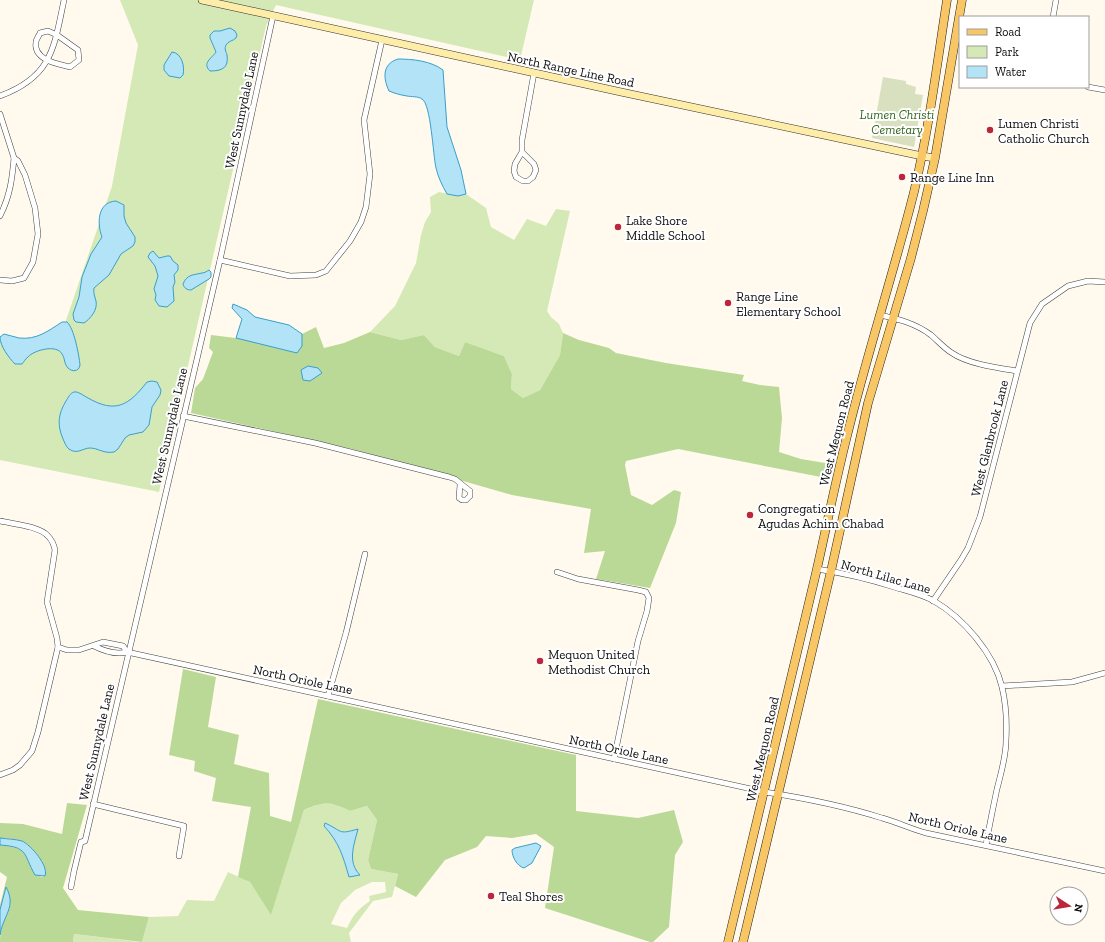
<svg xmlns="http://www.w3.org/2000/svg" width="1105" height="942" font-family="'Zilla Slab',serif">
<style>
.green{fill:#d5e9b7;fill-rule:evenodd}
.forest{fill:#bbd996}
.cemetery{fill:#d8e0bf}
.water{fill:#b2e3f6;stroke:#399fcc}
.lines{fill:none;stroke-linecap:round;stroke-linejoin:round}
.street-casing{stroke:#404040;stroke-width:6}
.secondary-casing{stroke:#2f2f2f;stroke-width:8}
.primary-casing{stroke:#1e1e1e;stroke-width:9}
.street{stroke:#fff;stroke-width:5}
.secondary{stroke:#feeda8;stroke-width:7}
.primary{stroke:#f8c664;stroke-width:8}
.poi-dot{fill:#bc263b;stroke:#fff;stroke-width:1.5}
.labels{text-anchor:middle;stroke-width:4;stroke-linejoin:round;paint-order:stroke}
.street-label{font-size:13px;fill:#0d0d0d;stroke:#fff}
.park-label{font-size:13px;font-style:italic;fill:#33641e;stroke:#fff}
.poi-label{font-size:13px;fill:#0d0d0d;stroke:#fff;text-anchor:start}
</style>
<rect width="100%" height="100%" fill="#fffaed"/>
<!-- green -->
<g class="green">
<polygon points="120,0 534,0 520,60 276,5 266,26 159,492 0,460 0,339 22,344 64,326 112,186 138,45"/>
<polygon points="439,192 458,196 466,194 486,208 491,227 514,240 527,219 546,226 556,209 570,211 547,311 551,317 559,324 563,333 560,355 540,390 523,398 511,389 512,374 504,356 465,342 459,356 435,347 424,335 401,340 370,332 395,306 416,263 421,235 425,222 431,212 430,197"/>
<path d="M325,802L335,804L350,811L367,806L377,820L368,860L371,869L398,874L392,897L373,901L349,933L351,942H142L149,917L178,916L187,900L214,901L228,872L250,882L271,914L304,810ZM325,823C330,825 334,830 339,832C345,835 352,830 358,829C354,845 347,862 360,875L349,877C343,856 339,842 324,826ZM372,882H385L386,892L369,896L370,901C358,909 353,915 347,928L331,924L341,903L355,890Z"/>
<polygon points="74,934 139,942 73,942"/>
</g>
<!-- forest -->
<g class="forest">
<polygon points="316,327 324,348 344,343 370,332 401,340 424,335 435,347 459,356 465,342 504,356 512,374 511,389 523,398 540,390 560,355 563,333 579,340 609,348 616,353 666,363 744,375 742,381 760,385 779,387 782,418 779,452 801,459 831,464 826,478 678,449 626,461 625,465 631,495 652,505 674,490 681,492 676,523 650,588 596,579 605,551 584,553 591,509 512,495 352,449 191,413 195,388 203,379 213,352 209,348 211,335 302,346 302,334"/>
<path d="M183,669L216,677L208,727L239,735L234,764L269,773L270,816L291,822L318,699L576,755V811L638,818L674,810L683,842L675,855L669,927L653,942H650L545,908L554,847L536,834L512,838L486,836L477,847L445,860L416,897L395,886L398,874L371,869L368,860L377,820L367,806L350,811C328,801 327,801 304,810L271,915L250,882L238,877L251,807L212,801L216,778L194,771L195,761L169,755Z"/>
<path d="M67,803L87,805L63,888L78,910L149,917L142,942L74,934L73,942H0C0,929 4,920 9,908L2,903L0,910V905L7,877L0,872V845L9,846L22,850L41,877L45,876C49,867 31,845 22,841C15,839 7,838 0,838V823L23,824L62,834Z"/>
</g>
<!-- cemetery -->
<polygon class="cemetery" points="883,77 906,81 906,84 916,87 915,94 923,95 914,147 872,138"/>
<!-- water -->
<g class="water">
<path d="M230,28L235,31L237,35L236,38C233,41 228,41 226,45C224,49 226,51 227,55C229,68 222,71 210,71C202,63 211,59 216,52L210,38V35L214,31H220Z"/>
<path d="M172,52C182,53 185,67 183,75L180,78L169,76L164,70V65Z"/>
<path d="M398,59C413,59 431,61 443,70L447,127L461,170L466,194L458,196L447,194C442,185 438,177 436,168C433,155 431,104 422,99C418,96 411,97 407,96C400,95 394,93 389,91C383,78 382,64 398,59Z"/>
<path d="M116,201L124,205V216L126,223L135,237V242L133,246L121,254L109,275L94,288C93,293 95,297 96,301C98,310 90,319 84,323L76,322L74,320L73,314L79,297L82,277L91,254L102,237C97,224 97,202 116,201Z"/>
<polygon points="153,251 159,258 167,256 170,256 173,261 178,265 178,270 174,275 175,282 173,287 174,301 167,307 159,306 155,300 156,295 154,289 158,276 155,266 148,257 150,253"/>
<path d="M209,270L211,272V277L209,279L191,290C187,290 184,288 183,284C187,274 194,275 202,273C205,273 207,271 209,270Z"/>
<polygon points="233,304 247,310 255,317 289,325 302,334 302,346 297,353 236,338 242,319 232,308"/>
<path d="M62,322H67C74,328 79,355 80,365C79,372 72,372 68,368C64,364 65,358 62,354C57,344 34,350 28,357C25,359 24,362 22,364H15C9,358 0,346 0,337L4,334C9,335 14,337 19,338C37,340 48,331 62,322Z"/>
<polygon points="308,366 318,368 322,373 310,381 303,380 301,370"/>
<path d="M152,381L157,382L161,390L160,395L152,407L149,425L143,432L129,435L125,438L118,449L114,452C104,454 98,448 90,448C83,448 77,455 69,449C66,447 65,443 63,439C57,425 58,414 66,401C68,398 70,393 74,392C78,391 84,396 88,398C116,414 129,405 147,382Z"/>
<path d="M325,823C343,831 337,835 358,829C354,845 347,862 360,875L349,877C343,856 339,842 324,826Z"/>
<path d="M0,838C7,839 15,839 22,841C31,845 49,866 45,876L35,875C23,854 29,847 0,845Z"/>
<path d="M536,843L541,846L532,863L524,868C517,866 512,857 512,850L515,848Z"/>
<path d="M6,887C17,907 3,915 0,935V910Z"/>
</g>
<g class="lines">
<defs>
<g id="street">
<polyline points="1053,17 1056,0"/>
<path d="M48,31L57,35L78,50L79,60L70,67C58,64 33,60 36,42C36,39 39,36 40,33Z"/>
<polyline points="1088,87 1105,90"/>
<path d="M0,96C52,77 54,48 64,0"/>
<polyline points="0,114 14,158"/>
<polyline points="522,152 534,164 536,170 533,177 528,181 523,181 516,177 514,171 515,164 522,152 522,140 534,73"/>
<path d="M0,216C10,196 12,180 14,158L18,161L25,175L35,208L38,234L33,262L24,278L12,281L0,280"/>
<polyline points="220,260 290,276 316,275 326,271 350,241 361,222 366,207 370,174 364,120 382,40"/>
<path d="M880,315C898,319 915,323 931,335C938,341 944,348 952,353C968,364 998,368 1017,371"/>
<polyline points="183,416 315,443 449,477 455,479 470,491 470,496 466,500 462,500 459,498 460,485"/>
<path d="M0,521C13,524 39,526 48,536C52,540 54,545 55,550L47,602L57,638L58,647L38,732L32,751L20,765L13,770L0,775"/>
<path d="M817,569C843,573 869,579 894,587C907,591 921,594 934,601C963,618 994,653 1002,687C1006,704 1007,724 1006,741C1006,757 1001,773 997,789C993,808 989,827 986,845"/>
<polyline points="557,572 578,579 638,590 646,592 649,598 647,611 638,641 614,759"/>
<polyline points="933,601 961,560 968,548 980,517 1030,323 1042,304 1068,286 1088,281 1105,282"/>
<path d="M94,646C104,651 116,655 127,652L765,792C804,798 844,806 882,818C897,822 911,829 926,833L1105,871"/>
<polyline points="58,647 67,650 79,650 103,642 123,646 127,652"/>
<polyline points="1002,686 1072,682 1105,673"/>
<polyline points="328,696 346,633 365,554"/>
<polyline points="93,804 184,826 179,856"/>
<polyline points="71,887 74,871 81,842 85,841 220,260 273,16"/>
</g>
<polyline id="secondary" points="202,0 621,92 922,156 935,158"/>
<g id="primary">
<path d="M728,942C758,819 787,696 816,573C826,529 835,484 846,440C866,357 893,275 914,192C929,129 937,64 947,0"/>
<polyline points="743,942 831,571 868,403 911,258 923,211 935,158 962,0"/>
</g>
</defs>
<!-- street casing -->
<use href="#street" class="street-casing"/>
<!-- secondary casing -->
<use href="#secondary" class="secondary-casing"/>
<!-- primary casing -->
<use href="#primary" class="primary-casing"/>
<!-- street -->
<use href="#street" class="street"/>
<!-- secondary -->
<use href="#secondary" class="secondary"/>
<!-- primary -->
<use href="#primary" class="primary"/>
</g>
<!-- markers -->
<g class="poi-dot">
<circle cx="990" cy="130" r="4"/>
<circle cx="902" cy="177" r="4"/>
<circle cx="618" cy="227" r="4"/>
<circle cx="728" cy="303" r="4"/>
<circle cx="750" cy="515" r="4"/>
<circle cx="540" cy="661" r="4"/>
<circle cx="491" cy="896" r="4"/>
</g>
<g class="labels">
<!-- street labels -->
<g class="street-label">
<text transform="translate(571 69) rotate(12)" y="5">North Range Line Road</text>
<text transform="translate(241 110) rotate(-78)" y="5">West Sunnydale Lane</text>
<text transform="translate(169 426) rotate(-77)" y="5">West Sunnydale Lane</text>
<text transform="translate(836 433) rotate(-76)" y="5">West Mequon Road</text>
<text transform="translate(989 438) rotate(-76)" y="5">West Glenbrook Lane</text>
<text transform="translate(886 576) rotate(16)" y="5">North Lilac Lane</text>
<text transform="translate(303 679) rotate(12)" y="5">North Oriole Lane</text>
<text transform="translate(96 742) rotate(-77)" y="5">West Sunnydale Lane</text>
<text transform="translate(619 749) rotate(12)" y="5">North Oriole Lane</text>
<text transform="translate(762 749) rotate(-77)" y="5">West Mequon Road</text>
<text transform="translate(958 827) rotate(13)" y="5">North Oriole Lane</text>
</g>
<!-- park labels -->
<g class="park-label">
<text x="897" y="119">Lumen Christi<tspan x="897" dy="15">Cemetary</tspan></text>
</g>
<!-- poi labels -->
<g class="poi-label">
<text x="998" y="128">Lumen Christi<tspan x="998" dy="15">Catholic Church</tspan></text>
<text x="910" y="182">Range Line Inn</text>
<text x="626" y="225">Lake Shore<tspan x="626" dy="15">Middle School</tspan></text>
<text x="736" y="301">Range Line<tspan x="736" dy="15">Elementary School</tspan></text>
<text x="758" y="513">Congregation<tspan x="758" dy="15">Agudas Achim Chabad</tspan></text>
<text x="548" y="659">Mequon United<tspan x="548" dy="15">Methodist Church</tspan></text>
<text x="499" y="901">Teal Shores</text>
</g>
</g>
<!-- legend -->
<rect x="959" y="16" width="130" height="72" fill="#ffffff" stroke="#9e9e9e"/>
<rect x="967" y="29" width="20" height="6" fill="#f8c664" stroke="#9e9e9e"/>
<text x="995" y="36" font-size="12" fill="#0d0d0d">Road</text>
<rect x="967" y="46" width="20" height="12" fill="#d5e9b7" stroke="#9e9e9e"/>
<text x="995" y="56" font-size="12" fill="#0d0d0d">Park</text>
<rect x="967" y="66" width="20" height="12" fill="#b2e3f6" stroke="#9e9e9e"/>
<text x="995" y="76" font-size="12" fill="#0d0d0d">Water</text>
<!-- north arrow -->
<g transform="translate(1069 906) rotate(102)"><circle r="19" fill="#ffffff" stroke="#9e9e9e"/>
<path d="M0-3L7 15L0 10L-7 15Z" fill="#bc263b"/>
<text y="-6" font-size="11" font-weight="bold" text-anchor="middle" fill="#0d0d0d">N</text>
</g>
</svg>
